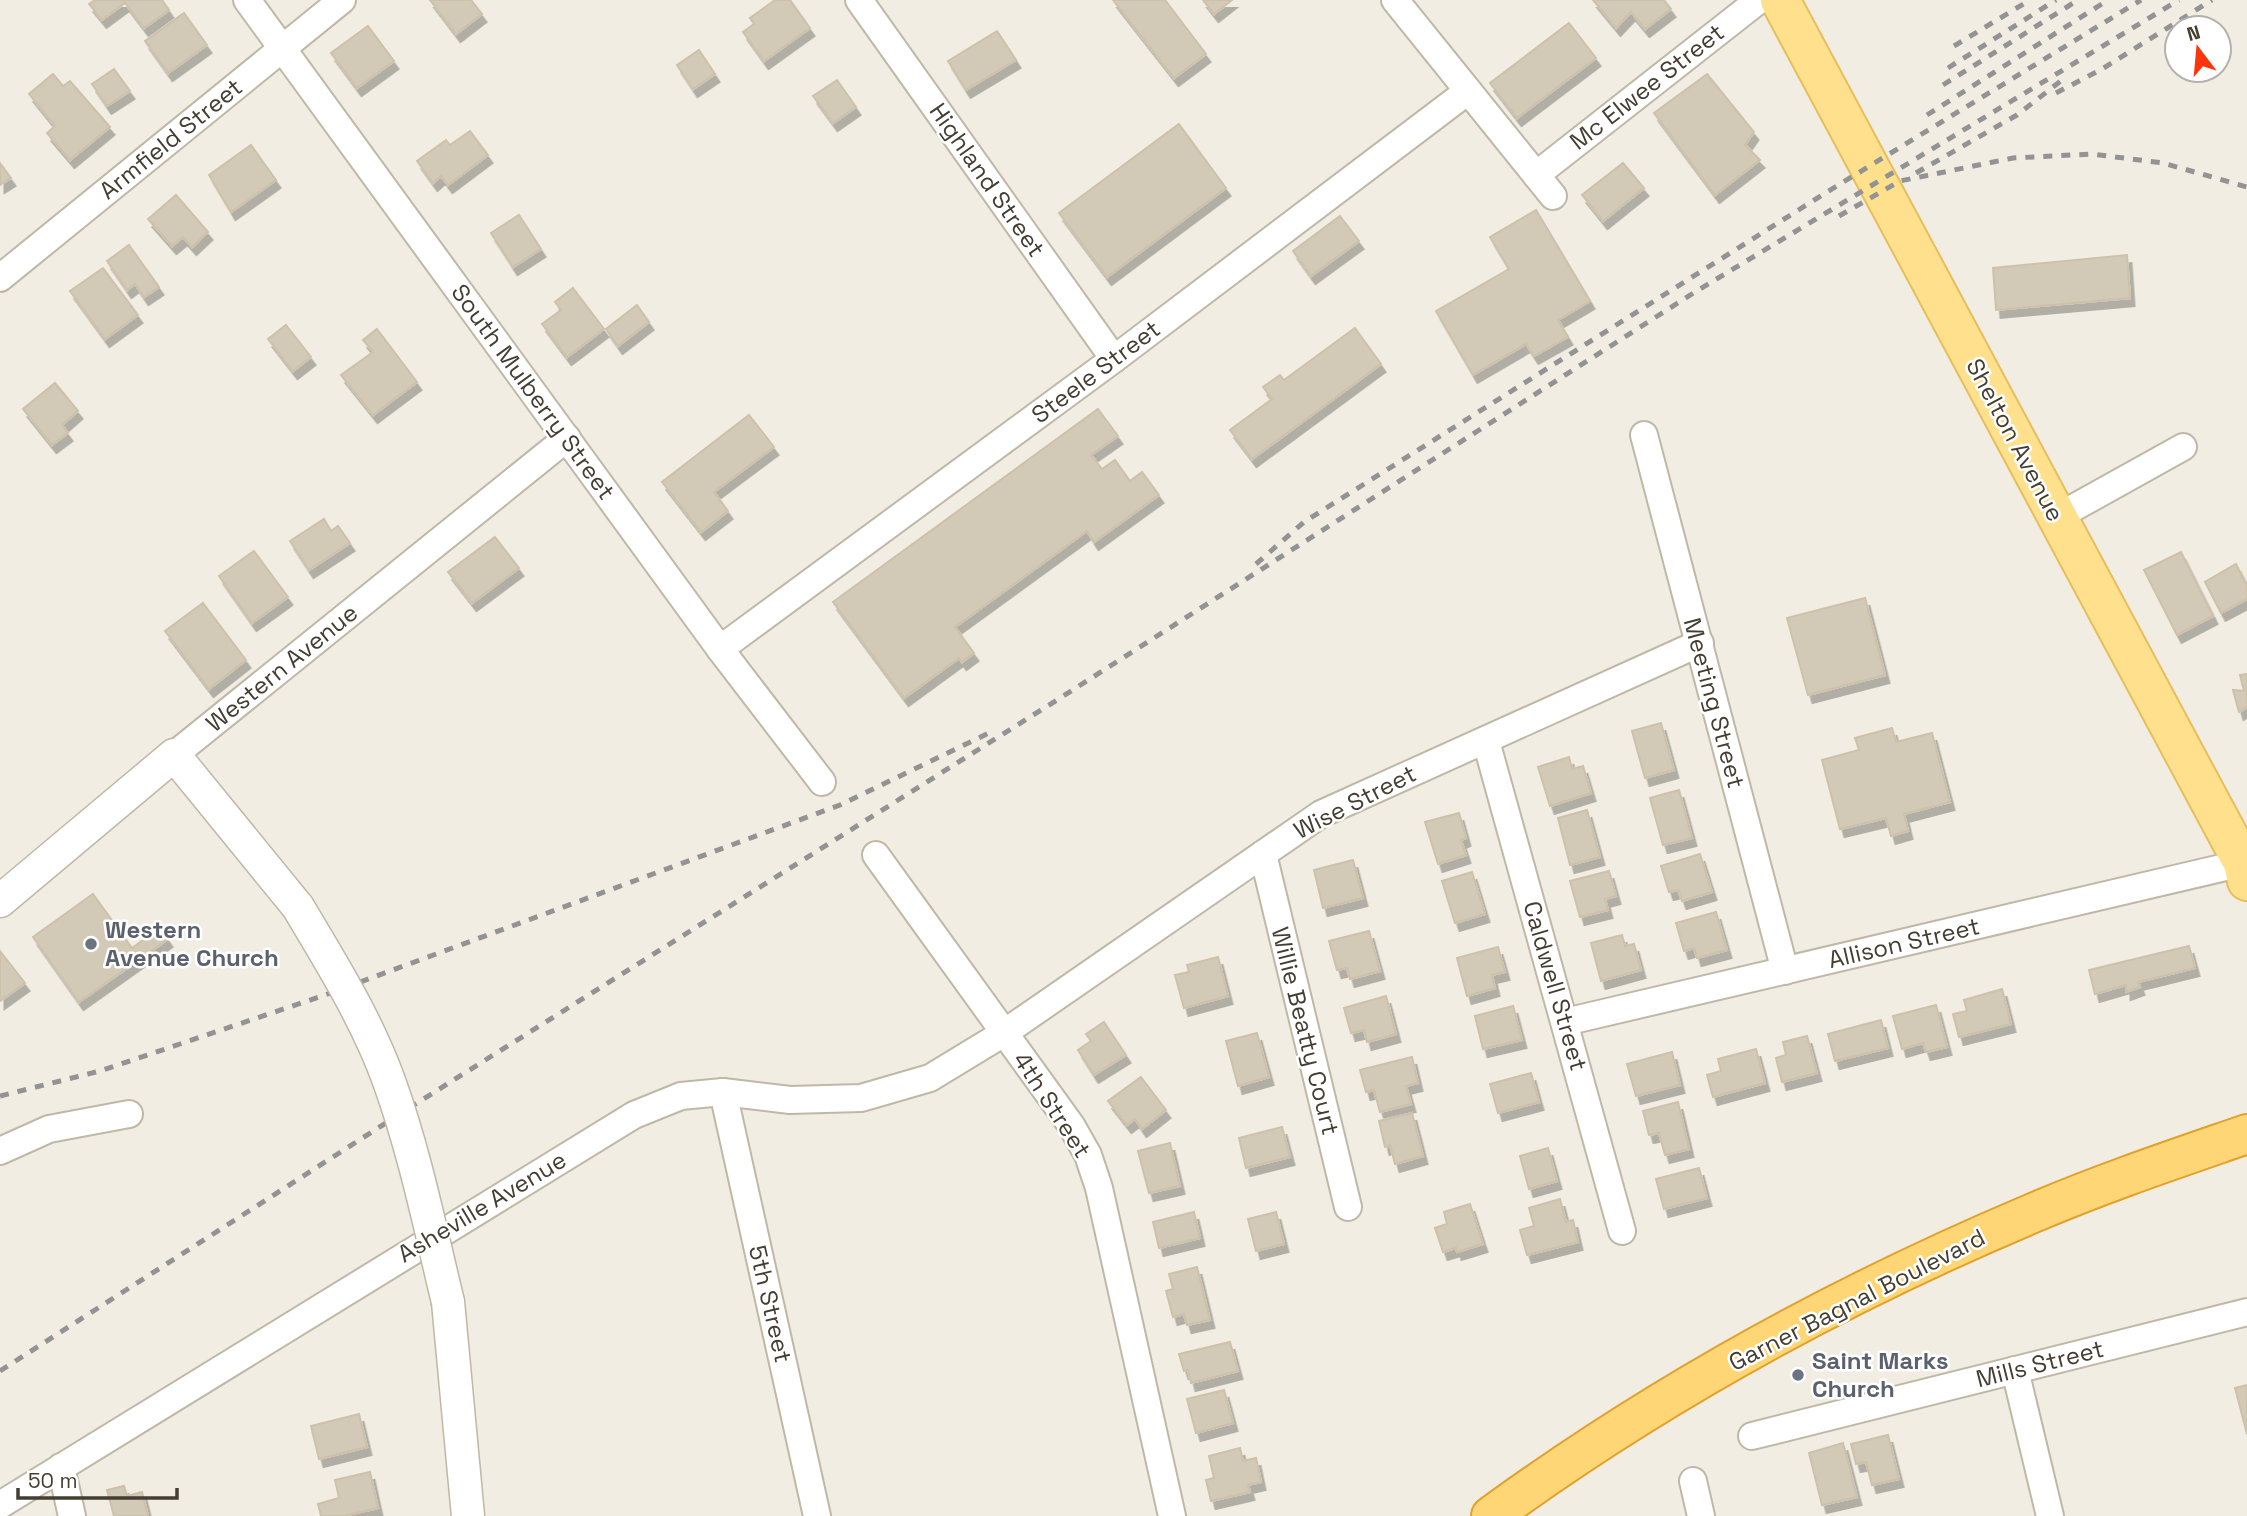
<svg xmlns="http://www.w3.org/2000/svg" width="2247" height="1516" font-family="'Space Grotesk',sans-serif">
<style>
.building{fill:#d3c9b7;stroke:#cec1aa;stroke-width:2;filter:url(#shadow)}
.lines{fill:none;stroke-linecap:round;stroke-linejoin:round}
.minor-casing{stroke:#c0b8a7;stroke-width:30}
.tertiary-casing{stroke:#c0b8a7;stroke-width:35}
.primary-casing{stroke:#e6be5c;stroke-width:42}
.trunk-casing{stroke:#e0a12d;stroke-width:42}
.minor{stroke:#fff;stroke-width:26}
.tertiary{stroke:#fff;stroke-width:32}
.primary{stroke:#ffe08d;stroke-width:38}
.trunk{stroke:#ffd676;stroke-width:38}
.rail{stroke:#939393;stroke-width:5;stroke-dasharray:9 9;stroke-linecap:butt}
.tertiary-bridge-casing{stroke:#c0b8a7;stroke-width:35;stroke-linecap:butt}
.tertiary-bridge{stroke:#fff;stroke-width:32}
.worship-dot{fill:#6b7280;stroke:#fff;stroke-width:2.5}
.labels{text-anchor:middle;stroke-width:5;stroke-linejoin:round;paint-order:stroke}
.street-label{font-size:24px;fill:#433d32;stroke:#fff}
.worship-label{font-size:24px;font-weight:bold;fill:#5b616d;stroke:#fff;text-anchor:start}
</style>
<defs>
<filter id="shadow"><feDropShadow dx="4.5" dy="8" stdDeviation="0" flood-color="#0004"/></filter>
</defs>
<rect width="100%" height="100%" fill="#f1ede2"/>
<!-- building -->
<g class="building">
<polygon points="95,0 162,0 169,10 144,28 125,3 102,20 89,4"/>
<polygon points="430,0 471,0 482,14 456,34"/>
<polygon points="775,0 790,0 810,28 764,61 743,32 754,24 750,18"/>
<polygon points="1113,0 1165,0 1206,54 1174,78"/>
<polygon points="1203,0 1232,0 1214,14"/>
<polygon points="1593,0 1664,0 1671,9 1645,29 1631,12 1616,28"/>
<polygon points="184,13 207,45 168,73 145,41"/>
<polygon points="1569,23 1596,58 1517,118 1490,83"/>
<polygon points="368,26 394,61 357,88 331,53"/>
<polygon points="997,31 1016,60 966,90 948,61"/>
<polygon points="699,50 715,74 693,89 677,65"/>
<polygon points="114,69 130,91 107,106 92,84"/>
<polygon points="53,74 63,86 70,81 110,127 70,160 47,133 55,126 29,94"/>
<polygon points="1707,74 1754,132 1745,145 1760,160 1715,195 1654,113"/>
<polygon points="837,80 856,107 833,123 813,96"/>
<polygon points="1179,124 1226,188 1107,277 1059,213"/>
<polygon points="470,131 488,155 448,185 441,176 433,183 417,161 446,140 450,145"/>
<polygon points="251,145 276,180 231,212 209,175"/>
<polygon points="0,163 11,178 0,185"/>
<polygon points="1623,163 1644,188 1603,221 1582,195"/>
<polygon points="176,195 208,232 192,247 183,237 172,246 148,219"/>
<polygon points="1536,210 1590,301 1558,320 1568,337 1534,356 1526,344 1473,375 1436,311 1509,269 1490,237"/>
<polygon points="519,215 541,249 513,267 491,233"/>
<polygon points="1340,216 1359,241 1311,276 1293,251"/>
<polygon points="129,245 159,287 144,297 135,284 127,290 107,261"/>
<polygon points="2127,255 2130,298 1996,310 1993,268"/>
<polygon points="103,268 138,315 105,339 70,291"/>
<polygon points="573,288 604,329 567,357 542,324 561,310 555,302"/>
<polygon points="637,305 649,322 618,346 606,329"/>
<polygon points="286,325 311,357 293,371 268,339"/>
<polygon points="1355,328 1381,364 1252,459 1230,430 1272,399 1263,387 1280,375 1284,380"/>
<polygon points="377,329 417,382 373,415 341,375 373,352 363,340"/>
<polygon points="55,383 78,411 62,425 68,433 52,445 23,409"/>
<polygon points="1098,409 1118,436 1091,455 1102,469 1115,460 1130,481 1142,472 1159,495 1094,542 1087,531 955,627 974,653 962,662 959,658 904,698 833,602"/>
<polygon points="749,415 774,447 714,492 728,511 701,532 662,482"/>
<polygon points="324,519 331,531 338,526 350,543 309,570 290,541"/>
<polygon points="495,537 519,568 472,603 448,572"/>
<polygon points="254,551 288,597 252,623 219,576"/>
<polygon points="2181,552 2213,616 2177,635 2144,570"/>
<polygon points="2236,564 2247,586 2247,599 2221,613 2205,582"/>
<polygon points="1865,598 1885,675 1808,695 1787,618"/>
<polygon points="203,603 246,660 209,689 165,631"/>
<polygon points="2247,674 2247,707 2239,712 2233,690 2244,691 2240,675"/>
<polygon points="1661,723 1674,770 1645,778 1632,731"/>
<polygon points="1892,728 1896,742 1932,733 1950,802 1904,814 1908,831 1891,836 1886,818 1840,829 1822,760 1859,750 1855,738"/>
<polygon points="1569,757 1572,769 1583,766 1591,793 1550,806 1538,767"/>
<polygon points="1679,790 1692,838 1663,845 1650,798"/>
<polygon points="1587,810 1600,857 1570,865 1558,818"/>
<polygon points="1459,813 1466,838 1461,840 1466,855 1438,864 1425,822"/>
<polygon points="1700,854 1712,892 1682,901 1678,890 1669,892 1661,866"/>
<polygon points="1353,860 1363,898 1323,908 1314,870"/>
<polygon points="1609,871 1616,896 1605,899 1608,910 1580,917 1570,881"/>
<polygon points="1472,872 1485,914 1455,923 1442,881"/>
<polygon points="93,894 132,948 160,928 168,939 79,1002 33,937"/>
<polygon points="1716,912 1727,950 1697,958 1694,948 1684,951 1676,923"/>
<polygon points="1369,931 1380,971 1350,979 1347,968 1337,970 1329,941"/>
<polygon points="1622,935 1625,946 1634,944 1641,970 1601,981 1591,943"/>
<polygon points="2189,946 2195,968 2138,982 2140,987 2126,992 2126,985 2095,994 2089,970"/>
<polygon points="1498,947 1505,972 1492,975 1495,988 1467,996 1457,958"/>
<polygon points="0,951 25,983 0,1001"/>
<polygon points="1218,957 1228,996 1184,1008 1175,975 1189,972 1187,965"/>
<polygon points="2002,989 2011,1024 1959,1037 1953,1014 1967,1011 1964,1000"/>
<polygon points="1386,996 1396,1034 1367,1042 1364,1030 1351,1033 1344,1008"/>
<polygon points="1936,1005 1947,1047 1926,1052 1923,1043 1902,1049 1893,1016"/>
<polygon points="1513,1006 1522,1040 1483,1049 1475,1016"/>
<polygon points="1881,1020 1888,1048 1835,1061 1828,1034"/>
<polygon points="1104,1022 1126,1055 1094,1075 1078,1050 1091,1041 1086,1034"/>
<polygon points="1257,1033 1269,1077 1238,1086 1226,1041"/>
<polygon points="1807,1036 1817,1073 1782,1082 1776,1058 1786,1055 1783,1042"/>
<polygon points="1756,1049 1765,1083 1713,1097 1707,1075 1721,1071 1718,1059"/>
<polygon points="1672,1052 1680,1085 1636,1096 1627,1064"/>
<polygon points="1412,1057 1418,1083 1406,1086 1411,1104 1380,1112 1374,1090 1366,1092 1360,1070"/>
<polygon points="1531,1073 1539,1102 1498,1113 1490,1084"/>
<polygon points="1141,1077 1166,1110 1142,1129 1135,1119 1127,1125 1108,1101"/>
<polygon points="1678,1102 1689,1149 1665,1155 1659,1133 1649,1135 1643,1111"/>
<polygon points="1412,1113 1423,1156 1395,1164 1390,1145 1385,1147 1379,1121"/>
<polygon points="1282,1127 1290,1157 1246,1168 1239,1138"/>
<polygon points="1170,1143 1180,1186 1149,1193 1138,1151"/>
<polygon points="1548,1148 1557,1181 1529,1189 1520,1156"/>
<polygon points="1699,1168 1707,1198 1664,1209 1656,1179"/>
<polygon points="1560,1199 1566,1222 1573,1220 1578,1242 1527,1255 1520,1230 1534,1226 1529,1208"/>
<polygon points="1470,1204 1483,1244 1457,1252 1456,1248 1443,1252 1435,1228 1447,1224 1444,1212"/>
<polygon points="1194,1212 1200,1238 1159,1248 1153,1222"/>
<polygon points="1276,1212 1284,1244 1256,1251 1248,1219"/>
<polygon points="1197,1267 1210,1320 1187,1325 1184,1314 1173,1317 1166,1291 1173,1289 1169,1274"/>
<polygon points="1230,1342 1238,1371 1191,1383 1188,1370 1184,1371 1179,1354"/>
<polygon points="2247,1385 2247,1434 2235,1388"/>
<polygon points="1224,1390 1233,1423 1196,1433 1187,1399"/>
<polygon points="359,1414 367,1447 319,1459 311,1426"/>
<polygon points="1888,1435 1899,1479 1872,1485 1866,1462 1856,1464 1851,1444"/>
<polygon points="1843,1443 1857,1497 1822,1505 1809,1453"/>
<polygon points="1240,1448 1243,1461 1256,1458 1261,1482 1248,1485 1250,1492 1211,1501 1206,1480 1214,1478 1209,1456"/>
<polygon points="370,1472 378,1508 343,1516 321,1516 318,1504 339,1498 335,1480"/>
<polygon points="124,1486 127,1496 142,1492 148,1516 114,1516 107,1490"/>
</g>
<g class="lines">
<defs>
<g id="minor">
<polyline points="247,0 720,649 822,782"/>
<polyline points="859,0 1114,359"/>
<polyline points="1395,0 1553,196"/>
<polyline points="1536,175 1759,0"/>
<polyline points="0,278 342,0"/>
<polyline points="1644,435 1785,971"/>
<polyline points="2057,517 2183,447"/>
<polyline points="720,649 1114,359 1468,91"/>
<polyline points="1486,741 1622,1231"/>
<polyline points="174,755 567,438"/>
<polyline points="1263,854 1348,1207"/>
<polyline points="876,855 1071,1125 1088,1155 1099,1188 1172,1516"/>
<polyline points="1565,1022 2247,862"/>
<polyline points="723,1092 817,1516"/>
<polyline points="0,1151 49,1129 129,1114"/>
<polyline points="2015,1370 2050,1516"/>
<polyline points="1752,1436 2247,1312"/>
<polyline points="61,1467 72,1516"/>
<polyline points="1693,1481 1701,1516"/>
<polyline points="0,1505 634,1115 681,1096 723,1092 790,1100 861,1098 930,1078 1004,1033 1321,814 1700,643"/>
</g>
<g id="tertiary">
<polyline points="0,901 174,755 298,907"/>
<polyline points="448,1302 468,1516"/>
</g>
<polyline id="primary" points="1780,0 2243,863 2247,881"/>
<path id="trunk" d="M1491,1516C1657,1395 1843,1293 2033,1213C2103,1183 2175,1159 2247,1134"/>
</defs>
<!-- minor casing -->
<use href="#minor" class="minor-casing"/>
<!-- tertiary casing -->
<use href="#tertiary" class="tertiary-casing"/>
<!-- primary casing -->
<use href="#primary" class="primary-casing"/>
<!-- trunk casing -->
<use href="#trunk" class="trunk-casing"/>
<!-- minor -->
<use href="#minor" class="minor"/>
<!-- tertiary -->
<use href="#tertiary" class="tertiary"/>
<!-- primary -->
<use href="#primary" class="primary"/>
<!-- trunk -->
<use href="#trunk" class="trunk"/>
<!-- rail -->
<g class="rail">
<polyline points="1954,46 2030,0"/>
<polyline points="1948,68 2056,0"/>
<polyline points="1943,85 2078,0"/>
<polyline points="2056,93 2102,69 2212,0"/>
<polyline points="1927,115 2108,0"/>
<polyline points="1916,173 2017,115 2066,77"/>
<polyline points="1839,216 1900,181 2013,158 2092,154 2163,163 2247,187"/>
<polyline points="1256,564 1304,522 1827,192 2141,0"/>
<polyline points="0,1096 100,1071 325,995 840,805 991,732"/>
<polyline points="0,1371 406,1110 1057,700 1695,292 2179,0"/>
</g>
<defs>
<path id="tertiary-bridge" d="M298,907C331,962 367,1020 389,1081C415,1153 430,1228 448,1302"/>
</defs>
<!-- tertiary-bridge casing -->
<use href="#tertiary-bridge" class="tertiary-bridge-casing"/>
<!-- tertiary-bridge -->
<use href="#tertiary-bridge" class="tertiary-bridge"/>
</g>
<!-- markers -->
<g class="worship-dot">
<circle cx="91" cy="944" r="7"/>
<circle cx="1798" cy="1375" r="7"/>
</g>
<g class="labels">
<!-- street labels -->
<g class="street-label">
<text transform="translate(1647 87) rotate(-38)" y="8">Mc Elwee Street</text>
<text transform="translate(171 139) rotate(-39)" y="8">Armfield Street</text>
<text transform="translate(987 180) rotate(55)" y="8">Highland Street</text>
<text transform="translate(1096 372) rotate(-37)" y="8">Steele Street</text>
<text transform="translate(533 392) rotate(54)" y="8">South Mulberry Street</text>
<text transform="translate(2015 440) rotate(62)" y="8">Shelton Avenue</text>
<text transform="translate(282 668) rotate(-39)" y="8">Western Avenue</text>
<text transform="translate(1714 703) rotate(75)" y="8">Meeting Street</text>
<text transform="translate(1355 802) rotate(-27)" y="8">Wise Street</text>
<text transform="translate(1904 943) rotate(-13)" y="8">Allison Street</text>
<text transform="translate(1555 986) rotate(74)" y="8">Caldwell Street</text>
<text transform="translate(1305 1031) rotate(76)" y="8">Willie Beatty Court</text>
<text transform="translate(1052 1105) rotate(57)" y="8">4th Street</text>
<text transform="translate(482 1207) rotate(-31)" y="8">Asheville Avenue</text>
<text transform="translate(1857 1300) rotate(-27)" y="8">Garner Bagnal Boulevard</text>
<text transform="translate(770 1304) rotate(77)" y="8">5th Street</text>
<text transform="translate(2040 1364) rotate(-14)" y="8">Mills Street</text>
</g>
<!-- worship labels -->
<g class="worship-label">
<text x="105" y="938">Western<tspan x="105" dy="28">Avenue Church</tspan></text>
<text x="1812" y="1369">Saint Marks<tspan x="1812" dy="28">Church</tspan></text>
</g>
</g>
<!-- north arrow -->
<g transform="translate(2198 49) rotate(344)"><circle r="33" fill="#ffffff" stroke="#b4b1ad" stroke-width="2"/>
<path d="M0-5L12 26L0 18L-12 26Z" fill="#ff340b"/>
<text y="-10" font-size="19" font-weight="bold" text-anchor="middle" fill="#433d32">N</text>
</g>
<!-- scale -->
<path d="M18 1488v10h159v-10" fill="none" stroke="#433d32" stroke-width="3.5"/>
<text x="28" y="1488" font-size="21" fill="#433d32" stroke="#ffffff" stroke-width="5" paint-order="stroke">50 m</text>
</svg>
